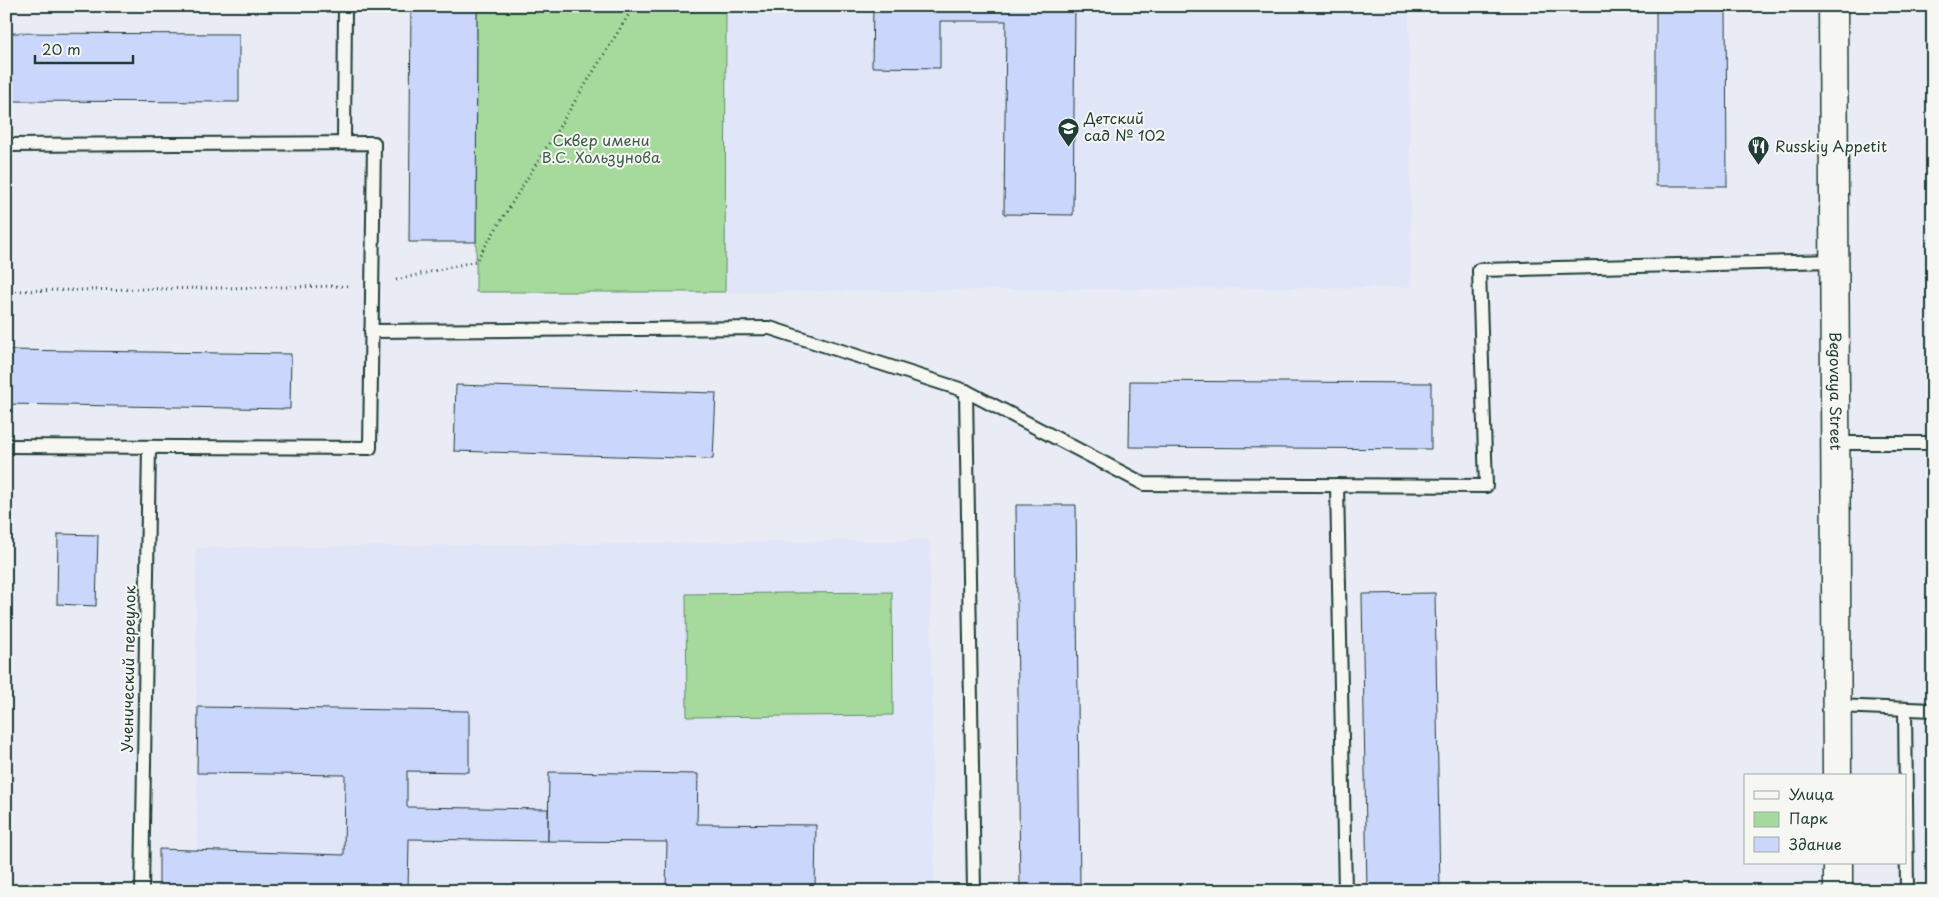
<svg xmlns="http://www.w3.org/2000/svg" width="1939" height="897" font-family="'Playpen Sans',sans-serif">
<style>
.built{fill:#e0e5f7}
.green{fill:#a6da9d;stroke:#628c68}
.building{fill:#cbd6fd;stroke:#1f3d34}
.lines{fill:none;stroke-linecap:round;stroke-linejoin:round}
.service-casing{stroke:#1f3d34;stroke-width:16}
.tertiary-casing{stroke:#1f3d34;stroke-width:31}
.path{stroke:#1f3d34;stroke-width:3;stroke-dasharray:1 4;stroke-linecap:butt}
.service{stroke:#f6f6f2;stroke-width:12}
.tertiary{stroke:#f6f6f2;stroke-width:28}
.labels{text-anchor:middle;stroke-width:4;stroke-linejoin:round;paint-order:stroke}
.poi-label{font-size:15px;fill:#1f3d34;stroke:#f6f6f2;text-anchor:start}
.park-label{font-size:15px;fill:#3a5c49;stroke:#f6f6f2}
.street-label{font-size:15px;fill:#1f3d34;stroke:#f6f6f2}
</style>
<rect width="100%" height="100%" fill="#e9ecf5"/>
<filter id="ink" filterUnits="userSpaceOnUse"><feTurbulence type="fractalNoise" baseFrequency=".02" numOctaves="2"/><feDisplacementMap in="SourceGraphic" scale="10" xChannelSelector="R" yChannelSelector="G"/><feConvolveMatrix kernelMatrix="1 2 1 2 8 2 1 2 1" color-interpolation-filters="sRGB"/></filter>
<g filter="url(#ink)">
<!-- built -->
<g class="built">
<polygon points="726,6 1409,6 1411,287 725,292"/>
<polygon points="930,540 934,891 159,891 159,849 197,849 196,548"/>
</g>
<!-- green -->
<g class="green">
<polygon points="477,6 726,6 725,292 476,292"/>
<polygon points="892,592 893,715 687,717 686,594"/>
</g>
<!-- building -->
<g class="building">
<polygon points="411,6 477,6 476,242 409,242"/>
<polygon points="873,6 1075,6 1073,215 1004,214 1006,21 940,21 940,68 872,67"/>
<polygon points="1656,6 1726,6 1727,186 1656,186"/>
<polygon points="6,33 239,34 239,102 6,101"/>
<polygon points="1931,33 1933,33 1933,102 1932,102"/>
<polygon points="6,350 291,354 290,409 6,404"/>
<polygon points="1130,381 1431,383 1431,449 1129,447"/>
<polygon points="456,385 716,393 713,459 454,451"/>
<polygon points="1016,505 1076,505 1080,891 1020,891"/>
<polygon points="58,534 98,535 96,606 57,604"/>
<polygon points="1435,593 1440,891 1367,891 1362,594"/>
<polygon points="198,707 469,711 469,772 407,771 407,807 548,809 548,841 409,839 408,891 159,891 159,849 344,855 345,775 197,773"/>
<polygon points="549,772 698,774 697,824 816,825 815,891 666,891 667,842 548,841"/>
</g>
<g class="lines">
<defs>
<g id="service">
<polyline points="344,143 345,6"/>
<polyline points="6,145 374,143 370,448 6,446"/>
<polyline points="371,331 770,328 966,391 1144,484 1486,486 1479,270 1835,261"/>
<polyline points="966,391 974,891"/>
<polyline points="1835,443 1933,443"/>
<polyline points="1337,485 1345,891"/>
<polyline points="1837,706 1933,710"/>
<polyline points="1905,709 1907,891"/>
<polyline points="142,891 149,447"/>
</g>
<g id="tertiary">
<path id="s1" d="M1833,6L1837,776"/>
<polyline points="1838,863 1838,891"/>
</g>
</defs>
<!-- service casing -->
<use href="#service" class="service-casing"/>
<!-- tertiary casing -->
<use href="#tertiary" class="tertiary-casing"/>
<!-- path -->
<g class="path">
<polyline points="396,280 476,261 634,6"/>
<polyline points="6,291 351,286"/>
</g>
<!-- service -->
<use href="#service" class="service"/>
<!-- tertiary -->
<use href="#tertiary" class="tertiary"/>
</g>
</g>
<!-- icons -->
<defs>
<symbol id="school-pin" viewBox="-11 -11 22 30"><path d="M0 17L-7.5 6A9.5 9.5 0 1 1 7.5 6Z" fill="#1f3d34" stroke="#f6f6f2"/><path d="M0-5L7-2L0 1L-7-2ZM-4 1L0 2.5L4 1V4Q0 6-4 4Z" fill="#fff"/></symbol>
<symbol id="restaurant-pin" viewBox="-11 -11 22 30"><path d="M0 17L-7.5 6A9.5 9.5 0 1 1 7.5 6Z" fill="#1f3d34" stroke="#f6f6f2"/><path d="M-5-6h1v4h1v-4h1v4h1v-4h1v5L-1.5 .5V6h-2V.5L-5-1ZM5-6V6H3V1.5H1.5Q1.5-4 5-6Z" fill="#fff"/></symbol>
</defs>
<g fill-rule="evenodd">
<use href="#school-pin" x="1056" y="116" width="25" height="34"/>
<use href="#restaurant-pin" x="1746" y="134" width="25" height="34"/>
</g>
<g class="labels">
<!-- poi labels -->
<g class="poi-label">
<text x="1084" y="124">Детский<tspan x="1084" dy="17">сад № 102</tspan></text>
<text x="1775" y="152">Russkiy Appetit</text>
</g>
<!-- park labels -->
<g class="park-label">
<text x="601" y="146">Сквер имени<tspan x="601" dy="17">В.С. Хользунова</tspan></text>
</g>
<!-- street labels -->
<g class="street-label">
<text dy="5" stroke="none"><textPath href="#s1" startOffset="385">Begovaya Street</textPath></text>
<text transform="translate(129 669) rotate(-89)" y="5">Ученический переулок</text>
</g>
</g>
<!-- margin -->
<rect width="1939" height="897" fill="none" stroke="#f6f6f2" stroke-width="25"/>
<rect x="12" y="12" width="1914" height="872" fill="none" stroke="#1f3d34" stroke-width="2" filter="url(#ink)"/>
<!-- legend -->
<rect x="1744" y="774" width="162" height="90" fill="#f6f6f2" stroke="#a0aca6"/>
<rect x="1754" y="791" width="25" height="8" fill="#f6f6f2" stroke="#a0aca6"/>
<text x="1789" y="800" font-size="15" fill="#1f3d34">Улица</text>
<rect x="1754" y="812" width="25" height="15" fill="#a6da9d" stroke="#a0aca6"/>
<text x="1789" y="824" font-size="15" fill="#1f3d34">Парк</text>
<rect x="1754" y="837" width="25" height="15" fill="#cbd6fd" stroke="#a0aca6"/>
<text x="1789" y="850" font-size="15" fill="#1f3d34">Здание</text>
<!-- scale -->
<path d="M35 55v8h98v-8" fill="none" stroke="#1f3d34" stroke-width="2.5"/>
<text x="42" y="55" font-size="15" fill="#1f3d34" stroke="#f6f6f2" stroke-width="4" paint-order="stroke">20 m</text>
</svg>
